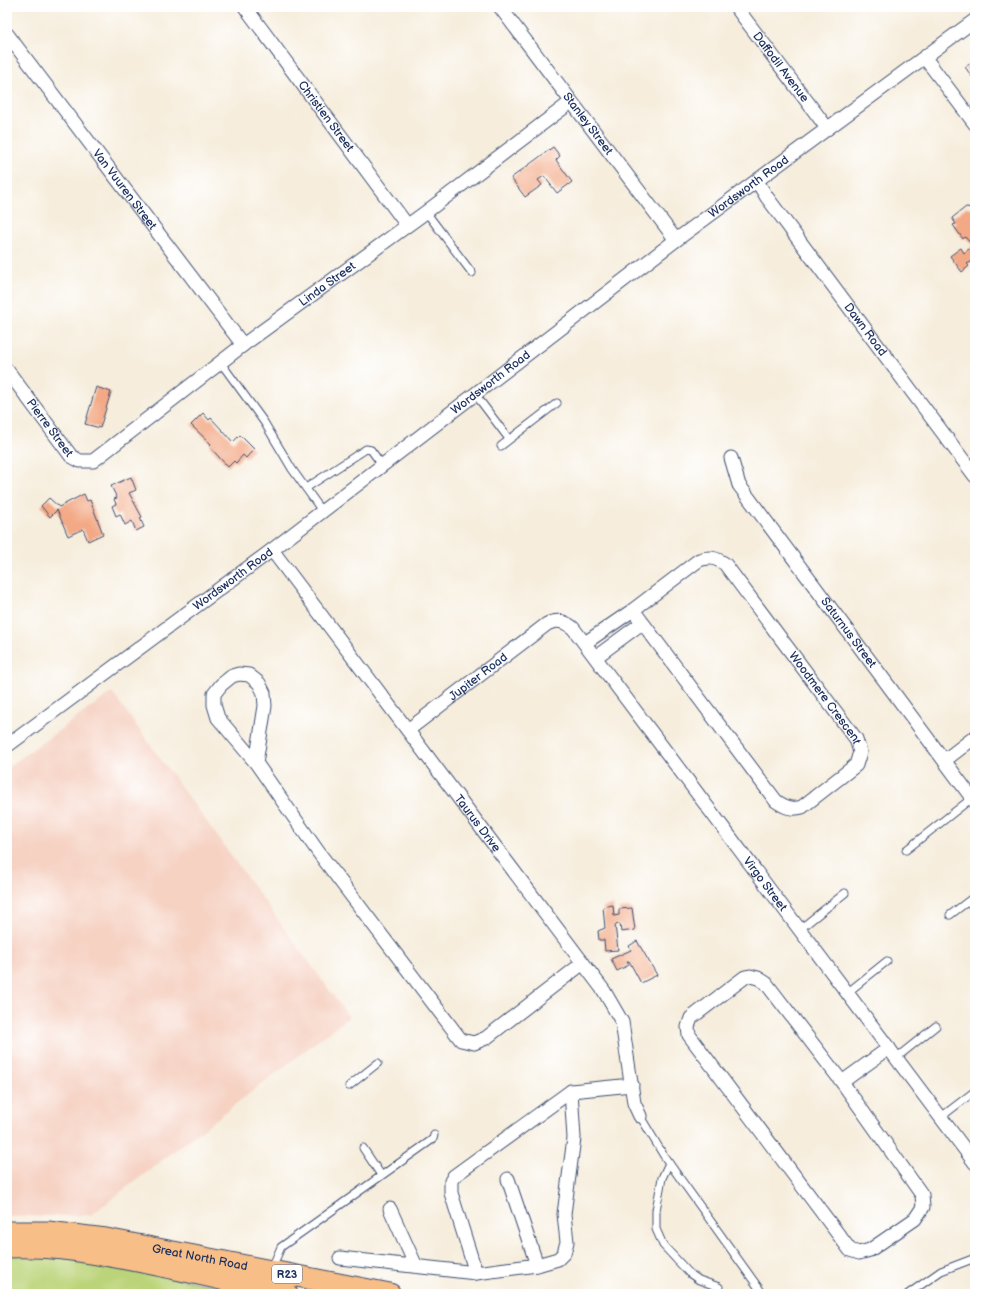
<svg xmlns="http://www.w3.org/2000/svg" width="982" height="1301" font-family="'Balsamiq Sans',sans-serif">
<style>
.built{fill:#f6d2c3}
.green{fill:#bcd479;stroke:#6c826c}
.building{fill:#f3a985}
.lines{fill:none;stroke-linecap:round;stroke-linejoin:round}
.service-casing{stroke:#3c4c71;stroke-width:9}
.minor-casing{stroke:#3c4c71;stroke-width:15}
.primary-casing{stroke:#3c4c71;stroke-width:23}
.service{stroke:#fff;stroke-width:7}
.minor{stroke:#fff;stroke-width:13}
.primary{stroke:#f7be87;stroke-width:21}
.labels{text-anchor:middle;stroke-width:3;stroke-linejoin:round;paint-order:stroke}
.shield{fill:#fff;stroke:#5f6d8e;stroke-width:1}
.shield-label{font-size:11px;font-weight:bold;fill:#1b2f5e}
.street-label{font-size:12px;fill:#1b2f5e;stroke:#fff}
</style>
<rect width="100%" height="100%" fill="#fff"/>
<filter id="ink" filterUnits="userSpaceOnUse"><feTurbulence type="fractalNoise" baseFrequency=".025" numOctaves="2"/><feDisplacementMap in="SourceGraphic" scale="8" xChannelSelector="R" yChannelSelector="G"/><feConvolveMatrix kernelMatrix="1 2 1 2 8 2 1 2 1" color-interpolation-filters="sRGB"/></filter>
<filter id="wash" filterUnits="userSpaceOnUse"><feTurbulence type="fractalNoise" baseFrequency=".012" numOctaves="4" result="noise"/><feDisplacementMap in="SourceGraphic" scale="16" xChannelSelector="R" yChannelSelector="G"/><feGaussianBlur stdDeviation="0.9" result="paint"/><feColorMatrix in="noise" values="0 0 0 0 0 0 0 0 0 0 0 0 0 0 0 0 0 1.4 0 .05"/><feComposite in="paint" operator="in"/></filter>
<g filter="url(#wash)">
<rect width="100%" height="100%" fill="#f6eddc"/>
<!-- built -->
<polygon class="built" points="112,692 349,1017 91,1215 7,1217 7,768"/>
<!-- green -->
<polygon class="green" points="7,1252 38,1252 259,1294 7,1294"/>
<g id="blocks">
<!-- building -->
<g class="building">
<polygon points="973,61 975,63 975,81 965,67"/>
<polygon points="553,147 560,156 556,160 572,182 557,193 544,176 538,180 542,185 525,197 511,178"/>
<polygon points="966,207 974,208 975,260 967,264 969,266 962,272 950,256 961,248 964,253 973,246 965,237 963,239 953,225 956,224 952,218"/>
<polygon points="96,387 111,392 100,428 85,424"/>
<polygon points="203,413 209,420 211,418 233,442 240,435 254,449 246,458 243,455 236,463 234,461 228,467 209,446 211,444 191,425"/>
<polygon points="131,477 136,490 129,493 142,517 140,518 144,527 136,531 132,521 125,525 120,514 116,516 112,506 116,504 114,499 117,498 111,486"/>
<polygon points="84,494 87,501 90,500 103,534 88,541 83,529 68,536 57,510 50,517 41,506 49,498 59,507"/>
<polygon points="613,905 614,916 619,915 619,909 632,908 635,930 621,932 620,924 615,925 618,950 605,951 604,940 599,940 598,931 605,928 603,907"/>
<polygon points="637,941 657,975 641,983 629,961 627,962 629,965 617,971 611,959 631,950 629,946"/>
</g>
</g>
</g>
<g filter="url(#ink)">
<use href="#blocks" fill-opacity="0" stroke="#3c4c71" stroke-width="1"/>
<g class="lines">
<defs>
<g id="service">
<polyline points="426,212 472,273"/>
<polyline points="221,363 264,422 292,469 322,511"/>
<polyline points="475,394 509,439"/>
<polyline points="501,446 557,403"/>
<polyline points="306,488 366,449 371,450 382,465"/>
<polyline points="906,850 972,798"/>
<polyline points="950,915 975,896"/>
<polyline points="800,929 845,893"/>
<polyline points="847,993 887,961"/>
<polyline points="896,1058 936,1026"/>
<polyline points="349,1086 378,1063"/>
<polyline points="640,1116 664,1156 763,1294"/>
<polyline points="941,1117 975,1091"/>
<polyline points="363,1148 381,1175"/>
<polyline points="669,1163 662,1178 656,1210 656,1229 663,1245 689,1273 699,1280 719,1287"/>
<polyline points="271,1270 281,1247 433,1139 434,1135"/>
<polyline points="908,1294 941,1271 975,1258"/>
</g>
<g id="minor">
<path id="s1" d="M245,7L407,225"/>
<path id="s2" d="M500,7L676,240"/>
<path id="s3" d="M736,7L827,128"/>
<path id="s4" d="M7,34L243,345"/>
<polyline points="925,58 975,124"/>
<path id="s5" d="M757,181L766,196L975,476"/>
<path id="s6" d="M7,370L71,456L80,461H93L243,345L426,212L571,102"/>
<path id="s7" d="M731,458L739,485L975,802"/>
<path id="s8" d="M272,550L604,991L622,1022L634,1103L640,1116"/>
<path id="s9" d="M585,643L633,610L699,560C710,556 716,558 725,564L856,739L860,752L856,765L802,807C791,810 785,807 776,801L633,610"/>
<polyline points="596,657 642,623"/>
<path id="s10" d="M408,730L547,624C557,619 564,621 573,628L975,1163"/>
<path id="s11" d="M7,746L272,550L676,240L975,20"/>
<polyline points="945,760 975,737"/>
<polyline points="256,763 265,706 264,693 259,683 249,675 239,674 232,676 221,685 214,694 214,705 218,718 256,763 319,853 461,1040 474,1043 486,1038 583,963"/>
<polygon points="750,976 758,978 766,983 842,1082 922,1195 923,1207 915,1219 870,1250 859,1253 850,1250 689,1035 688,1027 691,1018 745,977"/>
<polyline points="842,1082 889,1048"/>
<polyline points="508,1179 537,1265"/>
<polyline points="390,1209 416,1266"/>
<polyline points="340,1258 476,1273 537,1265 558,1259 564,1253 567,1242 564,1214 574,1138 571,1091"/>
<polyline points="476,1273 451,1193 451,1181 454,1176 571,1091 632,1085"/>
</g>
<g id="primary">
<path id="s12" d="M7,1232H48L106,1239L390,1294"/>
<path d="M7,1247C52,1245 94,1253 137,1261C188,1271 237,1283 287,1294"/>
</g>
</defs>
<!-- service casing -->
<use href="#service" class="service-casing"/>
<!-- minor casing -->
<use href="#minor" class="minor-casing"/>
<!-- primary casing -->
<use href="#primary" class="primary-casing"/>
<!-- service -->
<use href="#service" class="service"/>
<!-- minor -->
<use href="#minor" class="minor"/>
<!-- primary -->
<use href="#primary" class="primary"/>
</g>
</g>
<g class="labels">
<!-- shield labels -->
<rect class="shield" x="272" y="1265" width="30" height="18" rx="3"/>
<g class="shield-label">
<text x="287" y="1278">R23</text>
</g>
<!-- street labels -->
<g class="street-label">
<text dy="4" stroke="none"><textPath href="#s3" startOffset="75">Daffodil Avenue</textPath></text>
<text dy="4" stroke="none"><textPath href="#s1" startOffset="136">Christien Street</textPath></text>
<text dy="4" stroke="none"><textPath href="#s2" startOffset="146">Stanley Street</textPath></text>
<text dy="4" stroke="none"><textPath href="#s11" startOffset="929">Wordsworth Road</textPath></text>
<text dy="4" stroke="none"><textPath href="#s4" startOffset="195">Van Vuuren Street</textPath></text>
<text dy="4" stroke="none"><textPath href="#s6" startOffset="424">Linda Street</textPath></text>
<text dy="4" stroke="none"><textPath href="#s5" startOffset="184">Dawn Road</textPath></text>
<text dy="4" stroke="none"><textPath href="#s11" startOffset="605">Wordsworth Road</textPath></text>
<text dy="4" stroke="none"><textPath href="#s6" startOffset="72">Pierre Street</textPath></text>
<text dy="4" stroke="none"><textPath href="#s11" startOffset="281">Wordsworth Road</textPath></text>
<text dy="4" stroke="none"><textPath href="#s7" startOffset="212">Saturnus Street</textPath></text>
<text dy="4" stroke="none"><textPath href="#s10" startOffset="88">Jupiter Road</textPath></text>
<text dy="4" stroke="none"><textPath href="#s9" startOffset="336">Woodmere Crescent</textPath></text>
<text dy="4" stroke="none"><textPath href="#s8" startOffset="342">Taurus Drive</textPath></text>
<text dy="4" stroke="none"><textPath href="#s10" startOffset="523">Virgo Street</textPath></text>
<text dy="4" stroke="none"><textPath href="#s12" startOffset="195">Great North Road</textPath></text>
</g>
</g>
<!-- margin -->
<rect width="982" height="1301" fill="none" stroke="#fff" stroke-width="24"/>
</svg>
